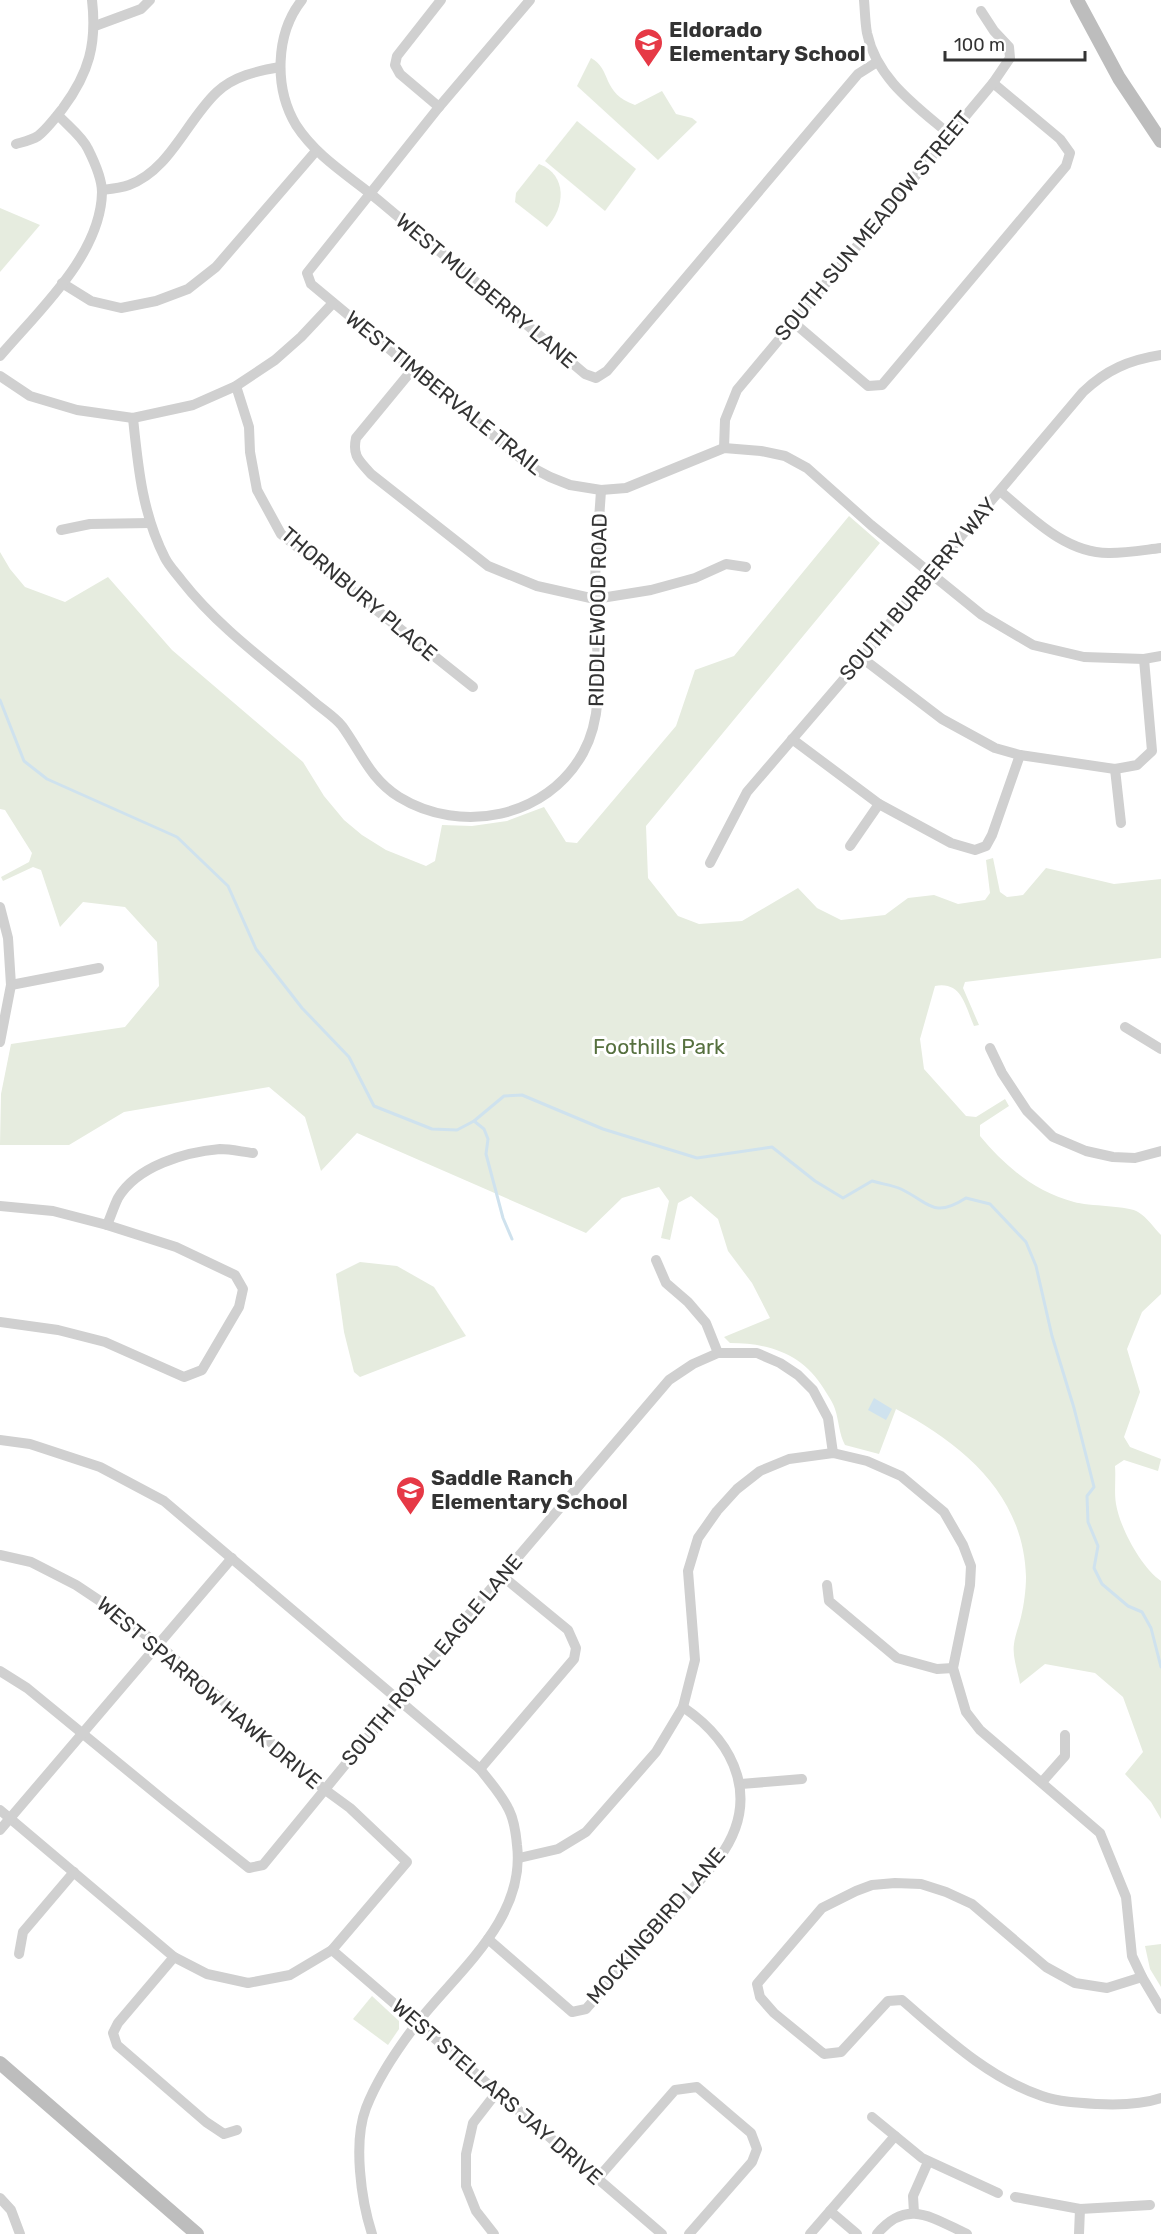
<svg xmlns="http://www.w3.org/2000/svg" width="1161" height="2234" font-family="Rubik,sans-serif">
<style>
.green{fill:#e6ecdf}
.water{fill:#cfe2ee}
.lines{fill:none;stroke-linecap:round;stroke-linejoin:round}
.stream{stroke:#cfe2ee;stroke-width:3}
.street{stroke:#d0d0d0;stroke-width:10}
.secondary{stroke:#bdbdbd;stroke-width:14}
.labels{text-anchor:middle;stroke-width:6;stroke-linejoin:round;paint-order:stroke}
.poi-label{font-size:21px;font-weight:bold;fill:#333;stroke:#fff;text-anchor:start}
.street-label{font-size:21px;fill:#333;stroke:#fff}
.park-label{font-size:21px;fill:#56703f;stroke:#fff}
</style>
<rect width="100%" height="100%" fill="#fff"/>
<!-- green -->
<g class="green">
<path d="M591,58C612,69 601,93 635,105L662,91L676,114L692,118L697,122L658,160L577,86Z"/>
<polygon points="577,121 636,169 605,211 545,161"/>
<path d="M539,164C568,175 565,208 547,227L515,202L516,193Z"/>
<polygon points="0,208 40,225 0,272"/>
<path d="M849,516L880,543L646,826L648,878L678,916L699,924L742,921L798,888L817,908L841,920L885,915L908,898L934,895L958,904L985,900L990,893L986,860L993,858L1000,892L1007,897L1023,895L1046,868L1114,884L1161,879V958L965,982L963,988L979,1025L974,1026C965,1006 962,981 935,986L920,1039L924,1069L966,1116L976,1117L1005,1099L1009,1106L980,1125V1136C1005,1166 1035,1192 1074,1202C1087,1206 1131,1206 1138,1212C1147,1217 1154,1228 1161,1235V1294L1142,1312L1127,1349L1140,1392L1124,1437L1130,1447L1161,1459L1158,1471L1124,1460L1115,1466C1116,1478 1114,1492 1116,1504C1120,1528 1141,1567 1161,1581V1819L1151,1802L1125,1774L1143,1752L1123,1697L1095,1673L1045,1664L1020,1684C1018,1672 1012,1656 1014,1644C1015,1635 1019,1626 1021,1617C1024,1605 1026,1589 1026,1577C1024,1495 963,1444 896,1409L879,1454L845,1445C839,1434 839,1421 835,1409C833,1402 828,1396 824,1389C803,1354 769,1343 730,1343L724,1337L770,1318L752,1283L728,1251L718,1219L691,1196L678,1203L670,1240L661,1238L669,1201L659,1187L622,1198L586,1233L357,1133L321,1171L305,1117L269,1087L124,1112L69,1145H0L1,1094L11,1044L125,1027L159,986L157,942L125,907L83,902L60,927L41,870L33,867L3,881L1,877L29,862L32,853L5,810L0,809V552L10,569L25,587L65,602L108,577L172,650L303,762L324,796L344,820L362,835L386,850L426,866L435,861L442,825L472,826L507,821L544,807L566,842L577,843L676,726L695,670L734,656Z"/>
<polygon points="360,1262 397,1266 434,1287 466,1336 360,1377 354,1372 344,1332 336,1274"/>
<polygon points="1161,1944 1161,1987 1150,1969 1145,1946"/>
<polygon points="372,1996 399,2021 399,2029 388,2045 353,2019"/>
</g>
<!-- water -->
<polygon class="water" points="874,1398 892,1409 886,1420 868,1410"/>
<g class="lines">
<!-- stream -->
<g class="stream">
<path d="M0,700L24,761L47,779L177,837L228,886L256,949L302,1008L349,1057L374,1106L432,1129L457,1130L474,1121L504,1096L522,1095L603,1129L697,1158L772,1147L815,1181L843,1198L872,1181C882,1184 892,1185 901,1189C930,1203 933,1219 966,1198L990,1204L1026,1242L1036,1266L1052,1336L1074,1408L1094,1487L1087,1496L1088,1522L1098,1546L1094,1568L1102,1584L1128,1606L1142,1612L1151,1628L1161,1667"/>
<polyline points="474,1121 484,1129 488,1139 486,1154 503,1218 512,1239"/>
</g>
<!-- street -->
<g class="street">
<path d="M302,0C275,34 274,88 296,125C318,159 353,178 383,204C451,261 518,317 585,374L596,378L607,371L858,74L877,62"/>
<polyline points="530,0 439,107 307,273 311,284 531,467 550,477 570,485 601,490 626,488 724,448 761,451 785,456 807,468 871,525 982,615 1033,645 1084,657 1144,659 1161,656"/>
<path d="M864,0C865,11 865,22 867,33C877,79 915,105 949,134"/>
<polyline points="95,26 141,9 150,0"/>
<polyline points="439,107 400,74 395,65 397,56 441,0"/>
<path d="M16,144C23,142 32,140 38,136C47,129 56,117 63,108C89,73 97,44 92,0"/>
<path d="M102,190C111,189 121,188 129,185C170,170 187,120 217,92C234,76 257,71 280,67"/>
<polyline points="62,283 91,301 121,308 156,301 188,289 216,267 316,151"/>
<polyline points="793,322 868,386 882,385 1066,166 1070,153 1060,139 993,83"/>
<path d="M0,356C38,311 101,255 102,192C102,179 94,161 88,149C82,136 67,125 58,115"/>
<path d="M412,370L356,438C352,457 360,461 371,474L488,566L537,586L595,599L651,590L695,578L726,564L746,567"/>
<polyline points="0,376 30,396 77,410 133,418 193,405 236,386 275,360 301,337 333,303"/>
<polyline points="236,386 249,427 250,452 257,490 281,534 473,687"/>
<path d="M133,418C138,466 142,513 165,558C169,566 176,573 182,581C218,627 268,663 313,701C322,709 335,717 342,726C361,752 370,779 399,797C461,835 547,818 583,753C608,708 595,650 595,601C594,564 599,527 601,490"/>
<polyline points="724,448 725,420 737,390 993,83 1010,58 1009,47 994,31 981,11"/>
<path d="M1000,491C1031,517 1066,554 1110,553C1127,553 1144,550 1161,548"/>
<polyline points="61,530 90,524 150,523"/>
<polyline points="862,658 942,719 995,748 1020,755 1115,769 1137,765 1152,751 1144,659"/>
<polyline points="792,739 879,804 951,843 975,850 986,846 992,835 1020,755"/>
<polyline points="1115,769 1121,823"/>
<polyline points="850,846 879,804"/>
<path d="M710,863L747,792L862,658L930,573L1083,392C1106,370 1129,360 1161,355"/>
<polyline points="0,907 8,938 11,985 0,1042"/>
<polyline points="11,985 99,968"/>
<polyline points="1125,1027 1161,1049"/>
<polyline points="990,1048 1002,1073 1027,1111 1053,1137 1086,1151 1113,1157 1135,1158 1161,1151"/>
<polyline points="0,1206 53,1211 107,1225 176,1247 235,1275 243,1289 239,1307 202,1370 184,1377 105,1342 58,1330 0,1322"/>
<path d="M107,1225C111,1216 114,1206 118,1198C137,1166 185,1152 220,1149C231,1149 243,1152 253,1153"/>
<polyline points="656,1260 666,1283 688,1302 706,1323 718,1353"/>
<path d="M0,1440L30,1444L100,1467L164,1501L480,1769C490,1782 502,1795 509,1810C514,1820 516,1834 517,1845C526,1918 459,1970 418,2022C398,2048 378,2077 366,2108C353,2142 361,2200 372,2234"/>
<polyline points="0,1555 31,1562 76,1585 106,1605 159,1645 324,1789 350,1808 407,1862 332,1950 290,1975 248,1983 207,1974 174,1957 0,1810"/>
<polyline points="827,1585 829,1601 897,1658 937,1669 953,1668"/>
<polyline points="0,1671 27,1688 166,1802 249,1868 263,1865 454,1632 669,1380 693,1364 718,1353 757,1353 780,1363 798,1375 813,1390 828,1418 833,1453"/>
<polyline points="480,1769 574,1659 576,1648 568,1630 501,1575"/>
<polyline points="1042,1782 1065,1756 1065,1735"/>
<polyline points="741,1784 802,1779"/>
<polyline points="0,1830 232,1558"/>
<polyline points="519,1858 558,1849 586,1832 656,1752 683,1707 695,1660 688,1571 698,1538 717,1511 737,1489 760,1471 789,1459 833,1453 867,1461 901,1476 944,1512 963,1545 971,1566 970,1585 953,1668 966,1712 980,1730 1100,1833 1126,1897 1132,1956 1142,1977 1161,2009"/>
<path d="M488,1939L572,2012L586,2009C614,1977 642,1945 671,1913C686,1895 704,1877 719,1858C761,1801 737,1744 683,1707"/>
<polyline points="332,1950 662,2234"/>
<polyline points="19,1954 23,1932 74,1872"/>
<polyline points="174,1957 118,2023 113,2033 117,2045 206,2122 224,2134 237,2130"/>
<path d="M1142,1977L1107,1988L1075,1983L1046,1967L972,1904L946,1892L921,1884L895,1883L872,1885L856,1891L822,1908L757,1984L760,1997L774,2013L824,2054L841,2052L888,2001L902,2000C944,2036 988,2078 1042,2096C1059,2102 1079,2103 1097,2104C1118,2105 1141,2105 1161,2098"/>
<polyline points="872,2117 922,2158 998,2193"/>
<polyline points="598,2178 675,2090 697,2087 751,2133 757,2149 752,2162 689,2234"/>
<polyline points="1015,2197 1080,2209 1150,2205"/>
<polyline points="0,2198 11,2210 20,2234"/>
<polyline points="830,2211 857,2234"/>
<polyline points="914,2213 913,2196 928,2162"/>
<polyline points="494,2234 476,2211 466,2186 466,2154 473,2123 497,2092"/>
<polyline points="810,2234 895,2136"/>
<path d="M877,2234C907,2198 932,2218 967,2234"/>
<polyline points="1079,2234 1080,2209"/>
</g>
<!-- secondary -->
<g class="secondary">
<polyline points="1077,0 1119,78 1161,141"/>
<polyline points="0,2063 197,2234"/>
</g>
</g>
<!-- icons -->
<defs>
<symbol id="school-pin" viewBox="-11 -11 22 30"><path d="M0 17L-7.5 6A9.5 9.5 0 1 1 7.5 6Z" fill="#e63946" stroke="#fff"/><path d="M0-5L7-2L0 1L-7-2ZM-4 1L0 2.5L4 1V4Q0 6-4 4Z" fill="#fff"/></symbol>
</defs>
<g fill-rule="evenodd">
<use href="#school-pin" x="632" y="26" width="33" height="45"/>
<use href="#school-pin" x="394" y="1474" width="33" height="45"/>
</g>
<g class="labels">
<!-- poi labels -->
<g class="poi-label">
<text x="669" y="37">Eldorado<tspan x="669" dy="24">Elementary School</tspan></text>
<text x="431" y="1485">Saddle Ranch<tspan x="431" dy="24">Elementary School</tspan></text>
</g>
<!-- street labels -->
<g class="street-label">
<text transform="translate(873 226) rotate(-50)" y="7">SOUTH SUN MEADOW STREET</text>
<text transform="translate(486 291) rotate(40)" y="7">WEST MULBERRY LANE</text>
<text transform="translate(444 393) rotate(39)" y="7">WEST TIMBERVALE TRAIL</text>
<text transform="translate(918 589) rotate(-50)" y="7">SOUTH BURBERRY WAY</text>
<text transform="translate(359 594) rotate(40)" y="7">THORNBURY PLACE</text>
<text transform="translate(598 610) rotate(-89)" y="7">RIDDLEWOOD ROAD</text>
<text transform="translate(432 1660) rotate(-50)" y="7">SOUTH ROYAL EAGLE LANE</text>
<text transform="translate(209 1693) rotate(40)" y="7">WEST SPARROW HAWK DRIVE</text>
<text transform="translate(656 1926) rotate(-49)" y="7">MOCKINGBIRD LANE</text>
<text transform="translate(497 2092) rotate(41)" y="7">WEST STELLARS JAY DRIVE</text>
</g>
<!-- park labels -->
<g class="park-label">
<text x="659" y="1054">Foothills Park</text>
</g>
</g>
<!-- scale -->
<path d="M945 51v9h140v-9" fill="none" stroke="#333333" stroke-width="3"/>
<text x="954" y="51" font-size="18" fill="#333333" stroke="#ffffff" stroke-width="4.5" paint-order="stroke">100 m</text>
</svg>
